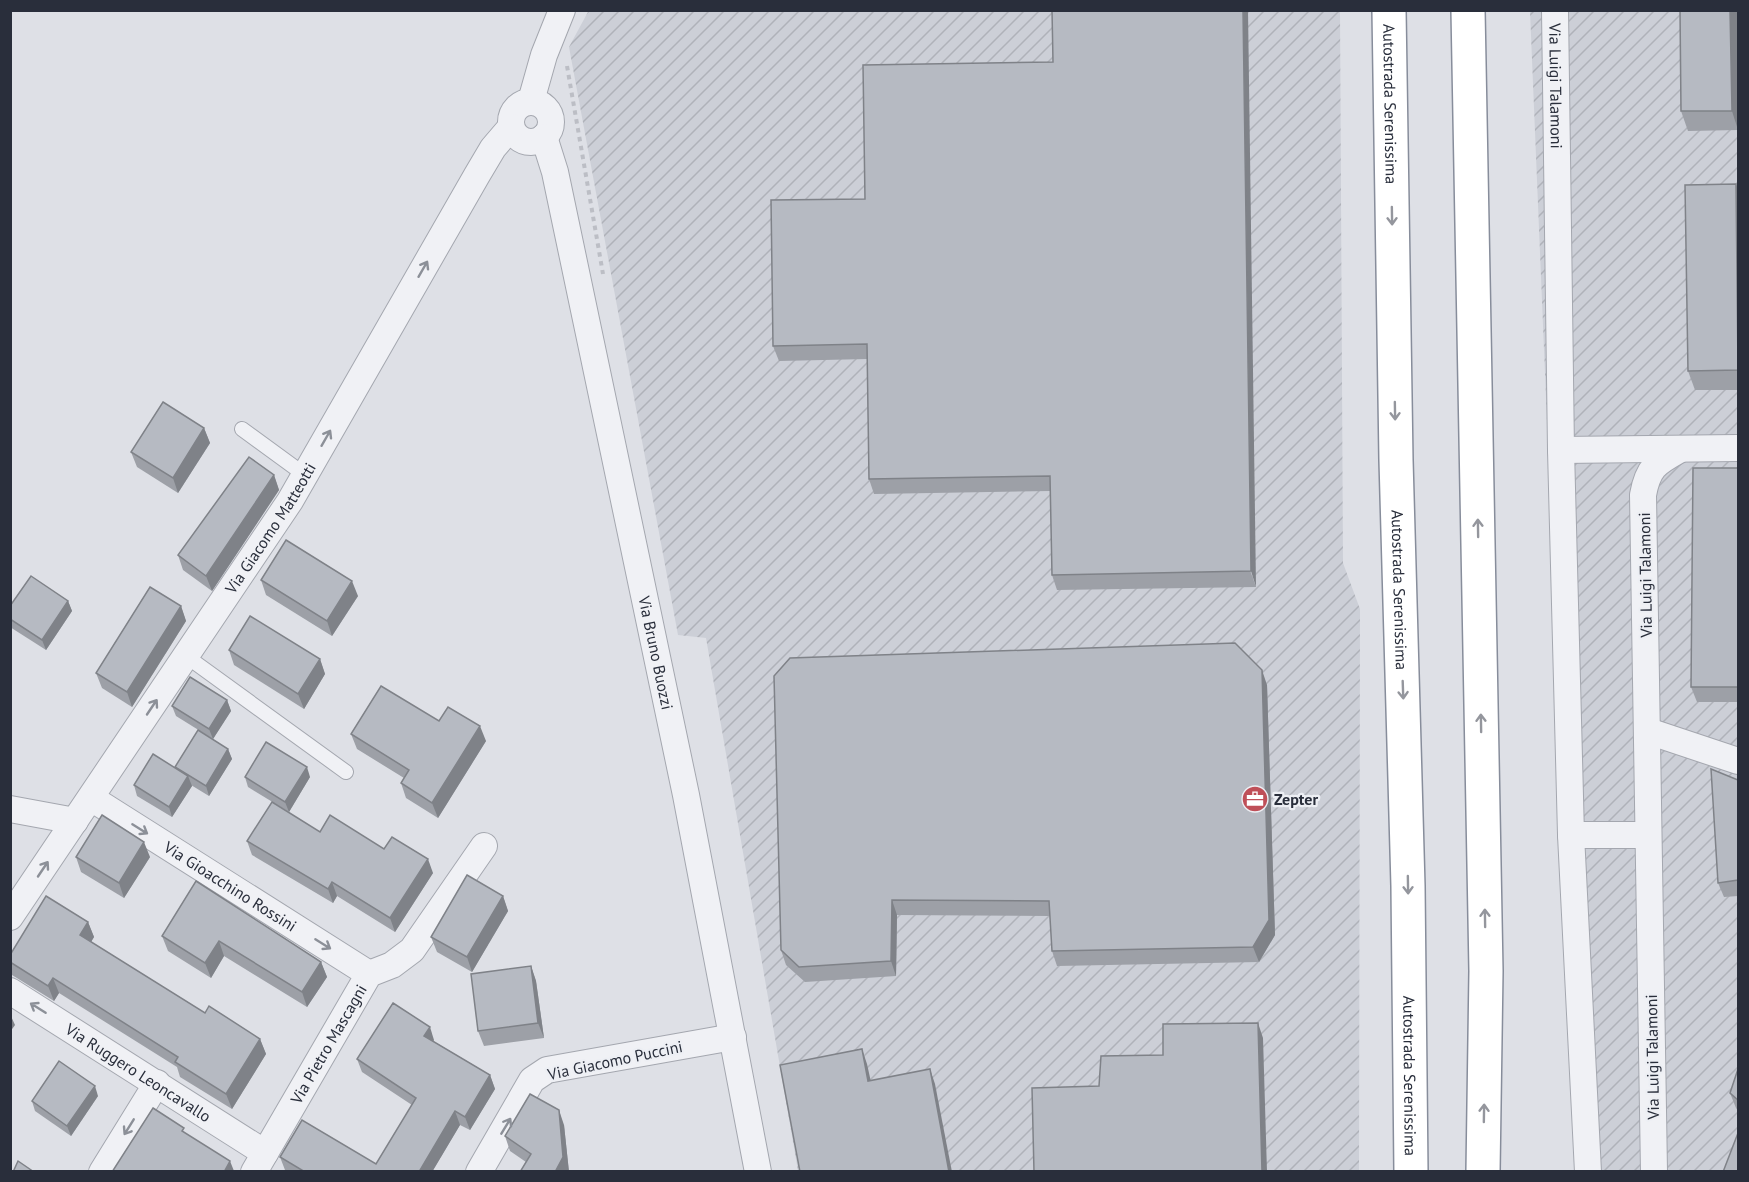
<svg xmlns="http://www.w3.org/2000/svg" width="1749" height="1182" font-family="'PT Sans',sans-serif">
<style>
.industrial{fill:url(#industrial-furrows)}
.lines{fill:none;stroke-linecap:round;stroke-linejoin:round}
.lane-casing{stroke:#a4a7af;stroke-width:16}
.street-casing{stroke:#a4a7af;stroke-width:28}
.highway-casing{stroke:#878d9b;stroke-width:36}
.path{stroke:#bcbec5;stroke-width:4;stroke-dasharray:4.5 4.5;stroke-linecap:butt}
.lane{stroke:#f0f1f5;stroke-width:14}
.street{stroke:#f0f1f5;stroke-width:26}
.highway{stroke:#fff;stroke-width:33}
.wall{fill:#9da0a7}
.shaded-wall{fill:#7f8288}
.building{fill:#b6bac2;stroke:#7f8288;stroke-width:1.5}
.oneway{stroke:#94969d}
.oneway2{stroke:#8c9098}
.labels{text-anchor:middle;stroke-width:4.5;stroke-linejoin:round;paint-order:stroke}
.street-label{font-size:16px;fill:#292e3b;stroke:#edeff4}
.poi-label{font-size:16px;font-weight:bold;fill:#292e3b;stroke:#edeff4;text-anchor:start}
</style>
<defs>
<pattern id="industrial-furrows" width="10" height="10" patternUnits="userSpaceOnUse" patternTransform="scale(1.5)"><rect width="10" height="10" fill="#cccfd7"/><path d="M-1 1l2-2M0 10L10 0M9 11l2-2" fill="none" stroke="#afb2b9"/></pattern>
</defs>
<rect width="100%" height="100%" fill="#dee0e6"/>
<!-- industrial -->
<g class="industrial">
<polygon points="589,10 1340,11 1343,563 1360,609 1359,1171 798,1171 706,638 678,635 569,47"/>
<polygon points="1530,11 1738,11 1738,1171 1578,1171"/>
</g>
<g class="lines">
<defs>
<g id="lane">
<polyline points="242,429 305,475"/>
<polyline points="186,656 346,772"/>
</g>
<g id="street">
<path id="s1" d="M1555,10L1561,450L1571,835L1588,1172"/>
<polyline points="531,101 544,55 562,10"/>
<circle cx="531" cy="122" r="20"/>
<path id="s2" d="M544,137L555,172L686,795L758,1172"/>
<polyline points="1561,450 1738,448"/>
<polyline points="1648,731 1738,761"/>
<path id="s3" d="M91,798L369,974"/>
<polyline points="10,809 75,821"/>
<polyline points="1571,835 1648,835"/>
<path id="s4" d="M10,917L290,501L477,175L493,148L511,127"/>
<path id="s5" d="M10,991L265,1153"/>
<polyline points="102,1172 157,1083"/>
<path id="s6" d="M254,1172L369,974L392,965L412,950L484,846"/>
<polyline points="479,1172 532,1080 547,1070 733,1037"/>
<path d="M1654,1172L1643,495C1648,467 1656,463 1679,450"/>
</g>
<g id="highway">
<path id="s7" d="M1389,10L1396,460L1408,886L1411,1172"/>
<polyline points="1468,10 1486,971 1483,1172"/>
</g>
</defs>
<!-- lane casing -->
<use href="#lane" class="lane-casing"/>
<!-- street casing -->
<use href="#street" class="street-casing"/>
<!-- highway casing -->
<use href="#highway" class="highway-casing"/>
<!-- path -->
<polyline class="path" points="567,66 603,274"/>
<!-- lane -->
<use href="#lane" class="lane"/>
<!-- street -->
<use href="#street" class="street"/>
<!-- highway -->
<use href="#highway" class="highway"/>
</g>
<!-- wall -->
<g class="wall">
<polygon points="1052,10 1256,587 1057,590 1052,575 1050,491 874,494 869,479 867,359 779,361 773,346 865,199 1053,62"/>
<polygon points="1680,10 1737,10 1738,130 1688,131 1681,111"/>
<polygon points="1738,190 1738,390 1695,390 1688,371"/>
<polygon points="204,428 210,443 178,493 137,467 131,452"/>
<polygon points="1738,468 1738,702 1697,702 1691,687"/>
<polygon points="274,475 279,490 212,591 183,570 178,555"/>
<polygon points="261,580 358,596 332,636 266,595"/>
<polygon points="68,601 72,611 46,650 10,627 10,606"/>
<polygon points="181,606 186,621 132,707 102,688 96,673"/>
<polygon points="229,650 320,659 325,674 304,709 234,665"/>
<polygon points="1267,685 1275,935 1259,962 1057,966 1052,951 1050,916 897,915 896,976 805,982 786,965 781,950"/>
<polygon points="227,700 231,711 213,739 176,716 172,706"/>
<polygon points="439,721 486,741 438,818 406,798 401,783 404,778 357,749 351,734"/>
<polygon points="228,749 232,759 209,796 191,785 192,786 172,817 137,796 134,785 176,768 175,767"/>
<polygon points="245,777 310,777 289,812 248,787"/>
<polygon points="1738,780 1738,896 1724,897 1718,883"/>
<polygon points="320,832 384,849 433,873 395,932 337,896 333,903 252,855 247,841"/>
<polygon points="76,857 150,857 124,898 81,872"/>
<polygon points="196,881 321,962 327,977 307,1007 224,956 211,978 168,951 162,936"/>
<polygon points="503,896 508,911 472,972 437,952 431,937"/>
<polygon points="88,922 94,937 91,942 205,1013 260,1039 266,1054 232,1109 180,1077 177,1067 59,993 54,1001 12,975 10,970 10,955"/>
<polygon points="531,966 536,981 544,1038 484,1046 478,1031"/>
<polygon points="434,1040 433,1041 490,1075 495,1089 470,1130 460,1125 432,1172 287,1172 285,1170 280,1157 376,1164 412,1105 362,1072 357,1059"/>
<polygon points="1738,1069 1738,1111 1736,1108 1730,1093"/>
<polygon points="98,1096 71,1136 35,1111 32,1101"/>
<polygon points="564,1125 569,1172 520,1172 526,1162 510,1151 505,1136"/>
</g>
<!-- shaded-wall -->
<g class="shaded-wall">
<polygon points="1243,10 1248,10 1256,587 1251,571"/>
<polygon points="1730,10 1737,10 1738,130 1732,111"/>
<polygon points="1736,184 1738,190 1738,370"/>
<polygon points="204,428 210,443 178,493 173,478"/>
<polygon points="274,475 279,490 212,591 206,576"/>
<polygon points="352,581 358,596 332,636 327,621"/>
<polygon points="68,601 72,611 46,650 42,640"/>
<polygon points="181,606 186,621 132,707 127,692"/>
<polygon points="320,659 325,674 304,709 298,694"/>
<polygon points="1262,670 1267,685 1275,935 1259,962 1253,947"/>
<polygon points="227,700 231,711 213,739 209,729"/>
<polygon points="480,726 486,741 438,818 432,803"/>
<polygon points="228,749 232,759 209,796 206,786"/>
<polygon points="307,767 310,777 289,812 285,802"/>
<polygon points="188,776 192,786 172,817 169,807"/>
<polygon points="144,842 150,857 124,898 119,883"/>
<polygon points="428,859 433,873 395,932 390,918"/>
<polygon points="332,882 337,896 333,903 328,889"/>
<polygon points="503,896 508,911 472,972 467,957"/>
<polygon points="892,900 897,915 896,976 891,961"/>
<polygon points="88,922 94,937 86,950 80,935"/>
<polygon points="219,941 224,956 211,978 205,963"/>
<polygon points="321,962 327,977 307,1007 302,992"/>
<polygon points="531,966 536,981 544,1038 538,1023"/>
<polygon points="53,978 59,993 54,1001 48,986"/>
<polygon points="10,1014 15,1025 10,1032"/>
<polygon points="1258,1023 1263,1038 1267,1172 1262,1172"/>
<polygon points="430,1027 434,1040 429,1049 424,1036"/>
<polygon points="260,1039 266,1054 232,1109 226,1094"/>
<polygon points="862,1049 867,1064 874,1096 868,1081"/>
<polygon points="930,1069 935,1084 952,1172 949,1172"/>
<polygon points="490,1075 495,1089 470,1130 465,1117"/>
<polygon points="95,1086 98,1096 71,1136 67,1126"/>
<polygon points="559,1110 564,1125 569,1172 555,1172"/>
<polygon points="455,1111 460,1125 432,1172 419,1172"/>
<polygon points="230,1161 234,1171 224,1172"/>
</g>
<!-- building -->
<g class="building">
<polygon points="1052,10 1243,10 1251,571 1052,575 1050,476 869,479 867,344 773,346 771,200 865,199 863,65 1053,62"/>
<polygon points="1680,10 1730,10 1732,111 1681,111"/>
<polygon points="1736,184 1738,370 1688,371 1685,185"/>
<polygon points="163,402 204,428 173,478 131,452"/>
<polygon points="249,457 274,475 206,576 178,555"/>
<polygon points="1693,468 1738,468 1738,687 1691,687"/>
<polygon points="286,540 352,581 327,621 261,580"/>
<polygon points="31,576 68,601 42,640 10,619 10,606"/>
<polygon points="150,587 181,606 127,692 96,673"/>
<polygon points="250,616 320,659 298,694 229,650"/>
<polygon points="1235,643 1262,670 1269,920 1253,947 1052,951 1049,901 892,900 891,961 799,967 781,950 774,676 790,658"/>
<polygon points="190,677 227,700 209,729 172,706"/>
<polygon points="381,686 439,721 448,707 480,726 432,803 401,783 409,770 351,734"/>
<polygon points="198,730 228,749 206,786 175,767"/>
<polygon points="266,742 307,767 285,802 245,777"/>
<polygon points="153,754 188,776 169,807 134,785"/>
<polygon points="1711,769 1738,780 1738,880 1718,883"/>
<polygon points="272,802 320,832 330,815 384,849 392,837 428,859 390,918 332,882 328,889 247,841"/>
<polygon points="102,815 144,842 119,883 76,857"/>
<polygon points="467,875 503,896 467,957 431,937"/>
<polygon points="196,881 321,962 302,992 219,941 205,963 162,936"/>
<polygon points="46,896 88,922 80,935 205,1013 209,1006 260,1039 226,1094 175,1062 178,1057 53,978 48,986 10,962 10,955"/>
<polygon points="531,966 538,1023 478,1031 471,974"/>
<polygon points="393,1003 430,1027 424,1036 490,1075 465,1117 455,1111 419,1172 305,1172 280,1157 302,1120 376,1164 416,1098 357,1059"/>
<polygon points="1258,1023 1262,1172 1034,1172 1032,1088 1099,1086 1101,1056 1163,1055 1163,1024"/>
<polygon points="862,1049 868,1081 930,1069 949,1172 800,1172 780,1065"/>
<polygon points="59,1061 95,1086 67,1126 32,1101"/>
<polygon points="1738,1069 1738,1100 1730,1093"/>
<polygon points="530,1094 559,1110 563,1157 555,1172 520,1172 531,1154 505,1136"/>
<polygon points="153,1108 184,1128 182,1131 230,1161 224,1172 112,1172"/>
<polygon points="1738,1133 1738,1172 1723,1172"/>
<polygon points="18,1161 34,1172 13,1172"/>
</g>
<!-- one-way arrows -->
<defs><path id="oneway-shaft" d="M-6 0H5M1.5-3L5.5 0L1.5 3" fill="none" stroke-width="1.6" stroke-linecap="round" stroke-linejoin="round" transform="scale(1.5)"/></defs>
<g class="oneway">
<use href="#oneway-shaft" transform="translate(1392 216) rotate(89)"/>
<use href="#oneway-shaft" transform="translate(1395 411) rotate(89)"/>
<use href="#oneway-shaft" transform="translate(1478 528) rotate(-91)"/>
<use href="#oneway-shaft" transform="translate(1403 690) rotate(88)"/>
<use href="#oneway-shaft" transform="translate(1481 723) rotate(-91)"/>
<use href="#oneway-shaft" transform="translate(1408 885) rotate(89)"/>
<use href="#oneway-shaft" transform="translate(1485 918) rotate(-91)"/>
<use href="#oneway-shaft" transform="translate(1484 1113) rotate(-89)"/>
</g>
<g class="oneway2">
<use href="#oneway-shaft" transform="translate(423 269) rotate(-60)"/>
<use href="#oneway-shaft" transform="translate(326 438) rotate(-60)"/>
<use href="#oneway-shaft" transform="translate(152 707) rotate(-56)"/>
<use href="#oneway-shaft" transform="translate(140 829) rotate(32)"/>
<use href="#oneway-shaft" transform="translate(43 869) rotate(-56)"/>
<use href="#oneway-shaft" transform="translate(323 944) rotate(32)"/>
<use href="#oneway-shaft" transform="translate(38 1008) rotate(-148)"/>
<use href="#oneway-shaft" transform="translate(506 1126) rotate(-59)"/>
<use href="#oneway-shaft" transform="translate(129 1127) rotate(122)"/>
</g>
<!-- icons -->
<defs>
<symbol id="office-disc" viewBox="-11 -11 22 22"><circle r="9.5" fill="#bf4f58" stroke="#edeff4"/><path d="M-6-3h4V-5.5h4V-3h4V5H-6ZM-1-4.5V-3h2v-1.5ZM-6 0V1H6V0Z" fill="#fff"/></symbol>
</defs>
<g fill-rule="evenodd">
<use href="#office-disc" x="1240" y="784" width="30" height="30"/>
</g>
<g class="labels">
<!-- street labels -->
<g class="street-label">
<text dy="6" stroke="none"><textPath href="#s1" startOffset="76">Via Luigi Talamoni</textPath></text>
<text dy="6" stroke="none"><textPath href="#s7" startOffset="94">Autostrada Serenissima</textPath></text>
<text dy="6" stroke="none"><textPath href="#s4" startOffset="468">Via Giacomo Matteotti</textPath></text>
<text transform="translate(1645 575) rotate(-91)" y="6">Via Luigi Talamoni</text>
<text dy="6" stroke="none"><textPath href="#s7" startOffset="580">Autostrada Serenissima</textPath></text>
<text dy="6" stroke="none"><textPath href="#s2" startOffset="528">Via Bruno Buozzi</textPath></text>
<text dy="6" stroke="none"><textPath href="#s3" startOffset="165">Via Gioacchino Rossini</textPath></text>
<text dy="6" stroke="none"><textPath href="#s6" startOffset="148">Via Pietro Mascagni</textPath></text>
<text transform="translate(1652 1057) rotate(-91)" y="6">Via Luigi Talamoni</text>
<text transform="translate(615 1060) rotate(-12)" y="6">Via Giacomo Puccini</text>
<text dy="6" stroke="none"><textPath href="#s5" startOffset="152">Via Ruggero Leoncavallo</textPath></text>
<text dy="6" stroke="none"><textPath href="#s7" startOffset="1066">Autostrada Serenissima</textPath></text>
</g>
<!-- poi labels -->
<g class="poi-label">
<text x="1274" y="805">Zepter</text>
</g>
</g>
<!-- border -->
<rect width="1749" height="1182" fill="none" stroke="#292e3b" stroke-width="24"/>
</svg>
